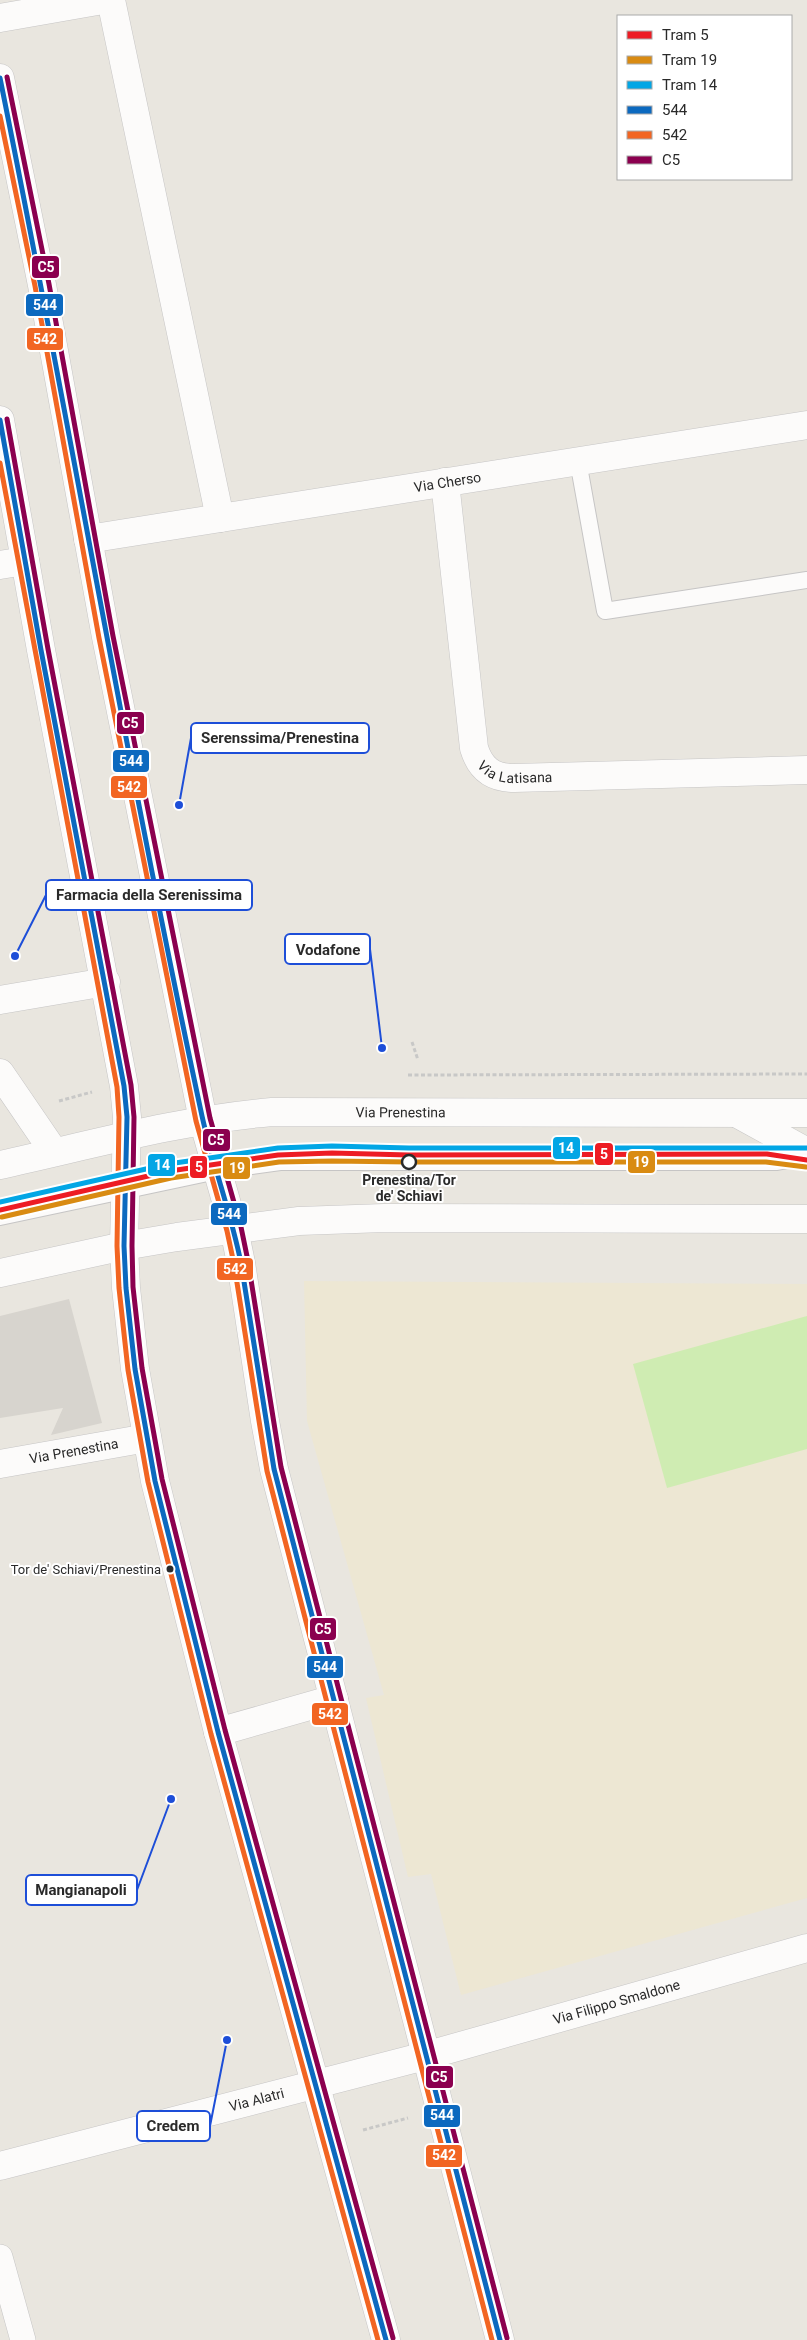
<svg xmlns="http://www.w3.org/2000/svg" width="807" height="2340" font-family="Roboto,sans-serif">
<style>
.education{fill:#ede7d3}
.pitch{fill:#cfecb2}
.plaza{fill:#d7d4ce}
.lines{fill:none;stroke-linecap:round;stroke-linejoin:round}
.service-casing{stroke:#c6c5c5;stroke-width:18}
.pedestrian-casing{stroke:#c6c5c5;stroke-width:26}
.minor-casing{stroke:#c6c5c5;stroke-width:29}
.tertiary-casing{stroke:#c6c5c5;stroke-width:29}
.secondary-casing{stroke:#c6c5c5;stroke-width:29}
.path{stroke:#c8c8c7;stroke-width:3;stroke-dasharray:4 2.5;stroke-linecap:butt}
.service{stroke:#fcfbfa;stroke-width:16}
.pedestrian{stroke:#fcfbfa;stroke-width:25}
.minor{stroke:#fcfbfa;stroke-width:28}
.tertiary{stroke:#fcfbfa;stroke-width:28}
.secondary{stroke:#fcfbfa;stroke-width:28}
.bus-1-casing{stroke:#fff;stroke-width:9}
.bus-2-casing{stroke:#fff;stroke-width:9}
.bus-3-casing{stroke:#fff;stroke-width:9}
.bus-1{stroke:#0c69bf;stroke-width:5}
.bus-2{stroke:#f26522;stroke-width:5}
.bus-3{stroke:#8b004f;stroke-width:5}
.tram-1-casing{stroke:#fff;stroke-width:9}
.tram-2-casing{stroke:#fff;stroke-width:9}
.tram-3-casing{stroke:#fff;stroke-width:9}
.tram-1{stroke:#ed1c24;stroke-width:5}
.tram-2{stroke:#d98b12;stroke-width:5}
.tram-3{stroke:#02a6e5;stroke-width:5}
.stop-dot{fill:#fff;stroke:#2a2a2a;stroke-width:2.5}
.bus-dot{fill:#2a2a2a;stroke:#fff;stroke-width:2}
.labels{text-anchor:middle;stroke-width:4;stroke-linejoin:round;paint-order:stroke}
.bus-label{font-size:13px;fill:#2a2a2a;stroke:#fff;text-anchor:end}
.street-label{font-size:14px;fill:#2a2a2a;stroke:#fff}
.stop-label{font-size:14px;font-weight:bold;fill:#2a2a2a;stroke:#fff}
.leader{fill:none;stroke:#1d4ed8;stroke-width:2}
.callout-dot{fill:#1d4ed8;stroke:#fff;stroke-width:2}
.callout{fill:#fff;stroke:#1d4ed8;stroke-width:2}
.callout-label{font-size:15px;text-anchor:middle;font-weight:bold;fill:#2a2a2a}
.line-badge{stroke:#fff;stroke-width:2}
.badge-label{font-size:14px;text-anchor:middle;font-weight:bold;fill:#fff}
</style>
<rect width="100%" height="100%" fill="#e9e6df"/>
<!-- education -->
<polygon class="education" points="304,1281 807,1284 807,1898 461,1995 431,1874 408,1877 369,1711 366,1698 384,1695 307,1421"/>
<!-- pitch -->
<polygon class="pitch" points="807,1316 807,1449 667,1488 633,1364"/>
<!-- plaza -->
<polygon class="plaza" points="69,1299 102,1423 51,1435 63,1408 0,1418 0,1316"/>
<g class="lines">
<defs>
<g id="service">
<polyline points="578,461 605,611 807,580"/>
<polyline points="0,1217 217,1171 280,1162 777,1162 807,1156"/>
</g>
<polyline id="pedestrian" points="0,2257 23,2340"/>
<g id="minor">
<polyline points="111,0 220,518"/>
<path id="s1" d="M445,482L474,748C480,768 492,778 514,778L807,770"/>
<path id="s2" d="M88,539L807,425"/>
<polyline points="0,565 25,561"/>
<polyline points="0,1000 106,982"/>
<polyline points="0,1073 54,1152"/>
<polyline points="738,1114 807,1152"/>
<path id="s3" d="M0,1464L147,1438"/>
<polyline points="218,1732 334,1699"/>
<path id="s4" d="M0,2166L425,2056L807,1948"/>
</g>
<polyline id="tertiary" points="0,18 103,0"/>
<g id="secondary">
<polyline points="0,78 42,285 106,637 203,1120 234,1229 241,1263 265,1421 274,1469 500,2340"/>
<polyline points="0,420 41,650 124,1086 127,1117 124,1246 126,1288 135,1369 155,1481 218,1732 386,2340"/>
<path id="s5" d="M0,1165C91,1145 179,1120 272,1112L807,1113"/>
<polyline points="0,1273 124,1246 177,1237 299,1221 384,1218 807,1219"/>
</g>
</defs>
<!-- service casing -->
<use href="#service" class="service-casing"/>
<!-- pedestrian casing -->
<use href="#pedestrian" class="pedestrian-casing"/>
<!-- minor casing -->
<use href="#minor" class="minor-casing"/>
<!-- tertiary casing -->
<use href="#tertiary" class="tertiary-casing"/>
<!-- secondary casing -->
<use href="#secondary" class="secondary-casing"/>
<!-- path -->
<g class="path">
<polyline points="412,1042 418,1060"/>
<polyline points="408,1075 807,1074"/>
<polyline points="59,1101 92,1092"/>
<polyline points="363,2130 408,2118"/>
</g>
<!-- service -->
<use href="#service" class="service"/>
<!-- pedestrian -->
<use href="#pedestrian" class="pedestrian"/>
<!-- minor -->
<use href="#minor" class="minor"/>
<!-- tertiary -->
<use href="#tertiary" class="tertiary"/>
<!-- secondary -->
<use href="#secondary" class="secondary"/>
<defs>
<g id="bus-1">
<path d="M0,78C70,424 128,771 202,1116C213,1166 231,1213 241,1263L274,1469L500,2340"/>
<polyline points="0,420 41,650 124,1086 127,1117 124,1246 126,1288 135,1369 155,1481 218,1732 386,2340"/>
</g>
<g id="bus-2">
<polyline points="0,116 35,286 99,638 196,1121 227,1231 234,1264 267,1471 492,2340"/>
<polyline points="0,463 117,1087 119,1117 117,1246 119,1288 128,1370 148,1482 211,1734 378,2340"/>
</g>
<g id="bus-3">
<polyline points="7,77 49,284 113,636 210,1118 241,1227 248,1261 281,1467 507,2338"/>
<polyline points="7,419 48,649 131,1085 134,1117 132,1246 133,1287 142,1368 162,1479 225,1730 393,2338"/>
</g>
</defs>
<!-- bus-1 casing -->
<use href="#bus-1" class="bus-1-casing"/>
<!-- bus-2 casing -->
<use href="#bus-2" class="bus-2-casing"/>
<!-- bus-3 casing -->
<use href="#bus-3" class="bus-3-casing"/>
<!-- bus-1 -->
<use href="#bus-1" class="bus-1"/>
<!-- bus-2 -->
<use href="#bus-2" class="bus-2"/>
<!-- bus-3 -->
<use href="#bus-3" class="bus-3"/>
<defs>
<polyline id="tram-1" points="0,1210 170,1171 278,1155 332,1153 409,1155 767,1154 807,1160"/>
<polyline id="tram-2" points="2,1217 171,1178 279,1162 332,1161 409,1162 766,1162 806,1167"/>
<polyline id="tram-3" points="0,1202 168,1164 278,1148 332,1146 409,1148 807,1148"/>
</defs>
<!-- tram-1 casing -->
<use href="#tram-1" class="tram-1-casing"/>
<!-- tram-2 casing -->
<use href="#tram-2" class="tram-2-casing"/>
<!-- tram-3 casing -->
<use href="#tram-3" class="tram-3-casing"/>
<!-- tram-1 -->
<use href="#tram-1" class="tram-1"/>
<!-- tram-2 -->
<use href="#tram-2" class="tram-2"/>
<!-- tram-3 -->
<use href="#tram-3" class="tram-3"/>
</g>
<!-- markers -->
<circle class="stop-dot" cx="409" cy="1162" r="7"/>
<circle class="bus-dot" cx="170" cy="1569" r="4.5"/>
<g class="labels">
<!-- bus labels -->
<g class="bus-label">
<text x="161" y="1574">Tor de' Schiavi/Prenestina</text>
</g>
<!-- street labels -->
<g class="street-label">
<text dy="5" stroke="none"><textPath href="#s2" startOffset="364">Via Cherso</textPath></text>
<text dy="5" stroke="none"><textPath href="#s1" startOffset="322">Via Latisana</textPath></text>
<text dy="5" stroke="none"><textPath href="#s5" startOffset="406">Via Prenestina</textPath></text>
<text dy="5" stroke="none"><textPath href="#s3" startOffset="75">Via Prenestina</textPath></text>
<text dy="5" stroke="none"><textPath href="#s4" startOffset="638">Via Filippo Smaldone</textPath></text>
<text dy="5" stroke="none"><textPath href="#s4" startOffset="265">Via Alatri</textPath></text>
</g>
<!-- stop labels -->
<g class="stop-label">
<text x="409" y="1185">Prenestina/Tor<tspan x="409" dy="16">de' Schiavi</tspan></text>
</g>
</g>
<!-- callouts -->
<path class="leader" d="M179 805L191 738M15 956L46 895M382 1048L370 949M171 1799L137 1890M227 2040L210 2126"/>
<g class="callout-dot">
<circle cx="179" cy="805" r="5"/>
<circle cx="15" cy="956" r="5"/>
<circle cx="382" cy="1048" r="5"/>
<circle cx="171" cy="1799" r="5"/>
<circle cx="227" cy="2040" r="5"/>
</g>
<g class="callout">
<rect x="191" y="723" width="178" height="30" rx="5"/>
<rect x="46" y="880" width="206" height="30" rx="5"/>
<rect x="285" y="934" width="85" height="30" rx="5"/>
<rect x="26" y="1875" width="111" height="30" rx="5"/>
<rect x="137" y="2111" width="73" height="30" rx="5"/>
</g>
<g class="callout-label">
<text x="280" y="743">Serenssima/Prenestina</text>
<text x="149" y="900">Farmacia della Serenissima</text>
<text x="328" y="955">Vodafone</text>
<text x="81" y="1895">Mangianapoli</text>
<text x="173" y="2131">Credem</text>
</g>
<g class="line-badge">
<rect x="31" y="255" width="29" height="24" rx="5" fill="#8b004f"/>
<rect x="25" y="293" width="39" height="24" rx="5" fill="#0c69bf"/>
<rect x="26" y="327" width="38" height="24" rx="5" fill="#f26522"/>
<rect x="116" y="711" width="29" height="24" rx="5" fill="#8b004f"/>
<rect x="112" y="749" width="38" height="24" rx="5" fill="#0c69bf"/>
<rect x="110" y="775" width="38" height="24" rx="5" fill="#f26522"/>
<rect x="202" y="1128" width="29" height="24" rx="5" fill="#8b004f"/>
<rect x="552" y="1136" width="29" height="24" rx="5" fill="#02a6e5"/>
<rect x="594" y="1142" width="20" height="24" rx="5" fill="#ed1c24"/>
<rect x="627" y="1150" width="29" height="24" rx="5" fill="#d98b12"/>
<rect x="147" y="1153" width="29" height="24" rx="5" fill="#02a6e5"/>
<rect x="189" y="1155" width="19" height="24" rx="5" fill="#ed1c24"/>
<rect x="222" y="1156" width="29" height="24" rx="5" fill="#d98b12"/>
<rect x="210" y="1202" width="38" height="24" rx="5" fill="#0c69bf"/>
<rect x="216" y="1257" width="38" height="24" rx="5" fill="#f26522"/>
<rect x="309" y="1617" width="28" height="24" rx="5" fill="#8b004f"/>
<rect x="306" y="1655" width="38" height="24" rx="5" fill="#0c69bf"/>
<rect x="311" y="1702" width="38" height="24" rx="5" fill="#f26522"/>
<rect x="425" y="2065" width="29" height="24" rx="5" fill="#8b004f"/>
<rect x="423" y="2104" width="38" height="24" rx="5" fill="#0c69bf"/>
<rect x="425" y="2144" width="38" height="24" rx="5" fill="#f26522"/>
</g>
<g class="badge-label">
<text x="46" y="272">C5</text>
<text x="45" y="310">544</text>
<text x="45" y="344">542</text>
<text x="130" y="728">C5</text>
<text x="131" y="766">544</text>
<text x="129" y="792">542</text>
<text x="216" y="1145">C5</text>
<text x="566" y="1153">14</text>
<text x="604" y="1159">5</text>
<text x="641" y="1167">19</text>
<text x="162" y="1170">14</text>
<text x="199" y="1172">5</text>
<text x="237" y="1173">19</text>
<text x="229" y="1219">544</text>
<text x="235" y="1274">542</text>
<text x="323" y="1634">C5</text>
<text x="325" y="1672">544</text>
<text x="330" y="1719">542</text>
<text x="439" y="2082">C5</text>
<text x="442" y="2120">544</text>
<text x="444" y="2160">542</text>
</g>
<!-- legend -->
<rect x="617" y="15" width="175" height="165" fill="#ffffff" stroke="#aaaaaa"/>
<rect x="627" y="31" width="25" height="8" fill="#ed1c24" stroke="#aaaaaa"/>
<text x="662" y="40" font-size="15" fill="#2a2a2a">Tram 5</text>
<rect x="627" y="56" width="25" height="8" fill="#d98b12" stroke="#aaaaaa"/>
<text x="662" y="65" font-size="15" fill="#2a2a2a">Tram 19</text>
<rect x="627" y="81" width="25" height="8" fill="#02a6e5" stroke="#aaaaaa"/>
<text x="662" y="90" font-size="15" fill="#2a2a2a">Tram 14</text>
<rect x="627" y="106" width="25" height="8" fill="#0c69bf" stroke="#aaaaaa"/>
<text x="662" y="115" font-size="15" fill="#2a2a2a">544</text>
<rect x="627" y="131" width="25" height="8" fill="#f26522" stroke="#aaaaaa"/>
<text x="662" y="140" font-size="15" fill="#2a2a2a">542</text>
<rect x="627" y="156" width="25" height="8" fill="#8b004f" stroke="#aaaaaa"/>
<text x="662" y="165" font-size="15" fill="#2a2a2a">C5</text>
</svg>
